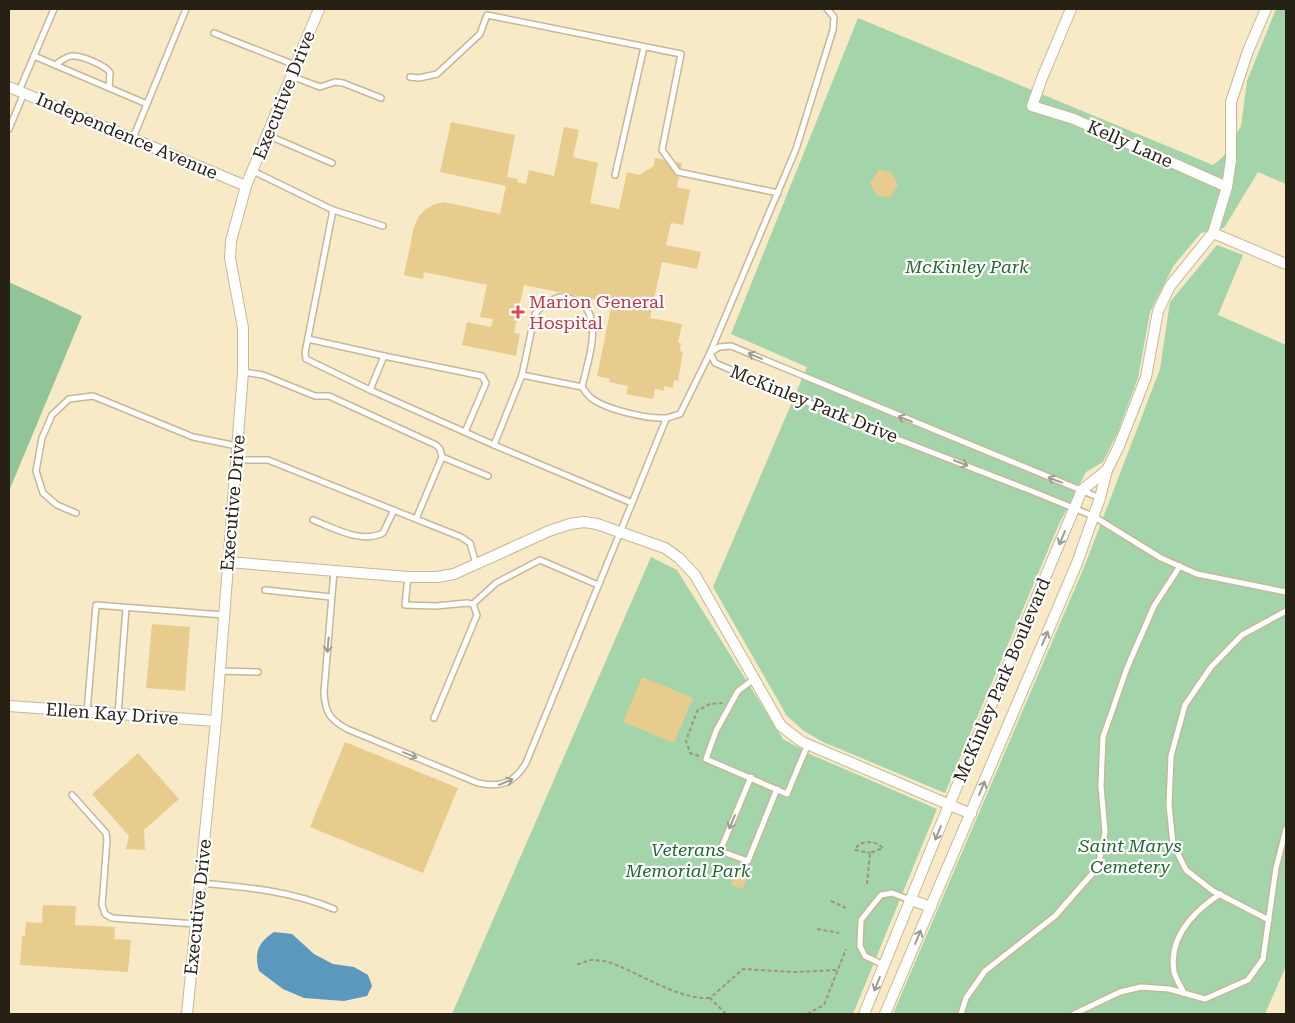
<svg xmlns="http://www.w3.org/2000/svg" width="1295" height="1023" font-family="'Roboto Serif',serif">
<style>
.green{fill:#a4d4a9}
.forest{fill:#91c496}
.water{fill:#5a98bd}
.building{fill:#e7cc8e}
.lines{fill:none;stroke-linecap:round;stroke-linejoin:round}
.lane-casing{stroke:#c6b897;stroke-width:8}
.street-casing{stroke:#c6b897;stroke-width:12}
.path{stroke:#9f947b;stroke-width:2;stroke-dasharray:4 2.5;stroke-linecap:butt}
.lane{stroke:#fff;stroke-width:5}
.street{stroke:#fff;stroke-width:10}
.oneway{stroke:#9d9b95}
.health-dot{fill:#e0444e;stroke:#fff;stroke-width:2}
.labels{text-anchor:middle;stroke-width:4.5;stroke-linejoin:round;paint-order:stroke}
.street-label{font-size:18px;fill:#262114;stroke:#fff}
.park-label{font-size:18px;font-style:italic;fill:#1f682f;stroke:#fff}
.health-label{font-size:18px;fill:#be3a42;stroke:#fff;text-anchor:start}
</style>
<rect width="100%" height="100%" fill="#f8e9c7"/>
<!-- green -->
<g class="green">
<polygon points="1276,9 1286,9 1286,184 1258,172 1224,228 1201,233 1174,265 1150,312 1138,378 1117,434 1103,462 1086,472 1059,524 945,793 823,742 804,731 787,716 713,587 807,367 731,334 858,18 1213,165 1223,157 1241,126 1247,81"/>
<polygon points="1217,245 1243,255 1218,315 1286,345 1286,966 1265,1014 893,1014 1085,565 1160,369 1170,302"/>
<polygon points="651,557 677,570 783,739 812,755 937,809 853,1014 452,1014"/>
</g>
<!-- forest -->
<polygon class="forest" points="9,282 82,316 9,491"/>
<!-- water -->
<path class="water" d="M274,932L292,934L314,954L333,964L354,967L368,975L372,986L367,996L344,1001L304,998L283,989L259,971C254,952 258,943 274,932Z"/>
<!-- building -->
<g class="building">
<polygon points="451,122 515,135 507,177 518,179 517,182 526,184 529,170 554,176 564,127 579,130 573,157 598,163 590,203 619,209 627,172 639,175 654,166 655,158 682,163 677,187 690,190 683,225 671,223 666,245 701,252 697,269 662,262 650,318 682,324 678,343 681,343 680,351 683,352 678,381 674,380 673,388 664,386 664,391 655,389 653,399 626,394 628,386 609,382 610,379 597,376 612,303 524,285 514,333 520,334 516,356 462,345 467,322 491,327 493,319 480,317 487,285 424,272 423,279 404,275 414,227 419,216 426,209 433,205 444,202 500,214 506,186 440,172"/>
<polygon points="879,170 892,173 898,186 890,197 877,196 870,183"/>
<polygon points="152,624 190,627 185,691 146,688"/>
<polygon points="642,677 693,698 674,743 623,722"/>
<polygon points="345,742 458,788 423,873 310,827"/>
<polygon points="138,753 179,799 144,830 145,850 126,849 129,836 92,794"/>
<polygon points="736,870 748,874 743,889 731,885"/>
<polygon points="43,905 76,906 75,925 115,927 114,939 131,940 128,972 20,965 22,936 25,936 26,922 42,923"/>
</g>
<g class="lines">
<defs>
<g id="lane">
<polyline points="214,33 295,65"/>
<polyline points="34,56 147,104"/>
<path d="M55,65C60,62 66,56 72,56C81,55 107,66 110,73L109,88"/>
<polyline points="291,76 320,87 335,82 343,83 381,98"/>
<polyline points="410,77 419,78 437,74 480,34 487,15 681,54 662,150 678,172 778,193"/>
<polyline points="19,91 54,9"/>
<polyline points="9,129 24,93"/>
<polyline points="267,135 332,163"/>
<polyline points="133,138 186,9"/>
<polyline points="253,171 333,210 383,226"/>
<polyline points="615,175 644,47"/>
<polyline points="333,210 305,353 306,359 370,390"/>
<path d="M559,297C611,299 589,355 582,387L522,375L535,314C542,305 548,301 559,297Z"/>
<polyline points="308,339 384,356"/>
<polyline points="243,372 263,375 315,396 329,396 436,445 440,449 442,457 488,476"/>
<polyline points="522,375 494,445 632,503 666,419"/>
<path d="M582,387C584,390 587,394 590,397C603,409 647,419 665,418C670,418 675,415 680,414L710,353L796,149L833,30L834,17L827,9"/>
<polyline points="465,432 486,383 482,376 384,356 370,390 494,445"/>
<polyline points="237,460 268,460 461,537 470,543 476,564"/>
<polyline points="1100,498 731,346 719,347 710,353 715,363 861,425 1029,490 1093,516 1161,558 1197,574 1286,592"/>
<polyline points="76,513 57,505 43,493 36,471 42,438 52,415 69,399 93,396 193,437 237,446"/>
<polyline points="416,519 442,457"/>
<path d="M313,520C334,528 361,544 383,533L394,510"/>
<path d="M334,571L324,692C325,712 329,719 347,729L478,783C501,788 514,783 526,763L632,503"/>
<polyline points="408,577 405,605 436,606 467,603 473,604 496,583 540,560 598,585"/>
<polyline points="265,590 331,597"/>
<polyline points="220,671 258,672"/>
<polyline points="754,679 738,691 716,731 706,759 787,794 808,744"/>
<polyline points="87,712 96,605 224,615"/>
<polyline points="118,714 126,608"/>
<polyline points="434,718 477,615 473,604"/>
<polyline points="751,777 720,851 748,861 777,789"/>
<polyline points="72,795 106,833 107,840 102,905 105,914 112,918 196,924"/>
<path d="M200,883C246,887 291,891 334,909"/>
<polyline points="1269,920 1213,891 1186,870 1173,844 1169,805 1171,756 1185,705 1211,667 1242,635 1286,611"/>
<polyline points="884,965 865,956 860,946 861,920 881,895 892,893 910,900"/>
<path d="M1184,993C1181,987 1176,979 1174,972C1168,937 1193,912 1220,894"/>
<polyline points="961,1014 966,998 985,971 1055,916 1098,867 1105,832 1101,786 1103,737 1127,668 1154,606 1180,566"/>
<polyline points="1074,1014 1120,992 1141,987 1169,989 1205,999 1248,980 1263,959 1276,868 1286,829"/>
</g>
<g id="street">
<polyline points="1071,9 1042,78 1032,106 1074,119 1227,187"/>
<polyline points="9,87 246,186"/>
<polyline points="1213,233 1286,264"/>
<polyline points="228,562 408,577 437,577 454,574 549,531 570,524 584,522 597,524 665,548 679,558 695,575 781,726 802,742 814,747 971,814"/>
<polyline points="9,706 216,721"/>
<polyline points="911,900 931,907"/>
<polyline points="187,1014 216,721 243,372 243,328 230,258 231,241 246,186 319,9"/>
<polyline points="864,1014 949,805 1082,490 1107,470"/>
<polyline points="885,1014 1077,563 1100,498 1107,470 1119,446 1146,377 1158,311 1170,286 1213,233 1227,187 1231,160 1231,102 1248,51 1266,9"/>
</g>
</defs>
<!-- lane casing -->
<use href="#lane" class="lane-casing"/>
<!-- street casing -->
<use href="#street" class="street-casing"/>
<!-- path -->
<g class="path">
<polyline points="699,756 690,753 686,741 697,711 710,704 722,703"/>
<path d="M867,884L870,853L883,848C875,841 869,841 859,844L855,850L870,853"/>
<polyline points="831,901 846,908"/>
<polyline points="817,929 839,933"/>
<path d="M577,964C583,964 586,960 592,960C597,960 606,961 611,963C640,973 678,1000 710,998"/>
<polyline points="726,1014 710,998 743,969 795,972 838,970"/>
<polyline points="807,1014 824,1005 846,949"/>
</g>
<!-- lane -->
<use href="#lane" class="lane"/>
<!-- street -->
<use href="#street" class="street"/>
</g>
<!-- one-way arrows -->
<defs><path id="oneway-shaft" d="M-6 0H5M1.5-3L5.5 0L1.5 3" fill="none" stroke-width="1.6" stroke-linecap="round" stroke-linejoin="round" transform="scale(1.25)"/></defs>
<g class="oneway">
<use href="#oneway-shaft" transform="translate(755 356) rotate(-157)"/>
<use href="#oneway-shaft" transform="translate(905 419) rotate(-158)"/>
<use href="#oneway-shaft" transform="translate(961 463) rotate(21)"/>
<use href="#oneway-shaft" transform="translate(1055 480) rotate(-159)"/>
<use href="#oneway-shaft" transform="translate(1062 538) rotate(113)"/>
<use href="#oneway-shaft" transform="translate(1045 638) rotate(-67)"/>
<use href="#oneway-shaft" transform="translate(328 645) rotate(95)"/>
<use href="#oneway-shaft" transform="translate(410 755) rotate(22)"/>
<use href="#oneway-shaft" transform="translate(506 782) rotate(-23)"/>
<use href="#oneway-shaft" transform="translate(982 788) rotate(-67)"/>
<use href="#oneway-shaft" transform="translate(732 822) rotate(113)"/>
<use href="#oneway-shaft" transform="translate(938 833) rotate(112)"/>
<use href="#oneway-shaft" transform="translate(918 937) rotate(-67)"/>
<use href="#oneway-shaft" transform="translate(877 984) rotate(112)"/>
</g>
<!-- markers -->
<path class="health-dot" d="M515.5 304.5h5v5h5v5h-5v5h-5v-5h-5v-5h5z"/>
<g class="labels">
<!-- street labels -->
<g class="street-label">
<text transform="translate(284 95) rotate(-68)" y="6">Executive Drive</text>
<text transform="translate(127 136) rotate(23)" y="6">Independence Avenue</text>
<text transform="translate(1130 144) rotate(24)" y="6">Kelly Lane</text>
<text transform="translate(814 404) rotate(22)" y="6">McKinley Park Drive</text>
<text transform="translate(233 503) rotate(-85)" y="6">Executive Drive</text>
<text transform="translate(1002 680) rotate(-67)" y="6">McKinley Park Boulevard</text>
<text transform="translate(112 714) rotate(4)" y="6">Ellen Kay Drive</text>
<text transform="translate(198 907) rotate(-84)" y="6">Executive Drive</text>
</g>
<!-- park labels -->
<g class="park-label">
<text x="967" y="273">McKinley Park</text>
<text x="1130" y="852">Saint Marys<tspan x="1130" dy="21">Cemetery</tspan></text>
<text x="688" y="856">Veterans<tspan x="688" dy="21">Memorial Park</tspan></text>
</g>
<!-- health labels -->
<g class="health-label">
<text x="529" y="308">Marion General<tspan x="529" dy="21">Hospital</tspan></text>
</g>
</g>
<!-- border -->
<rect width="1295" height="1023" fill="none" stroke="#262114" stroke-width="20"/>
</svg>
